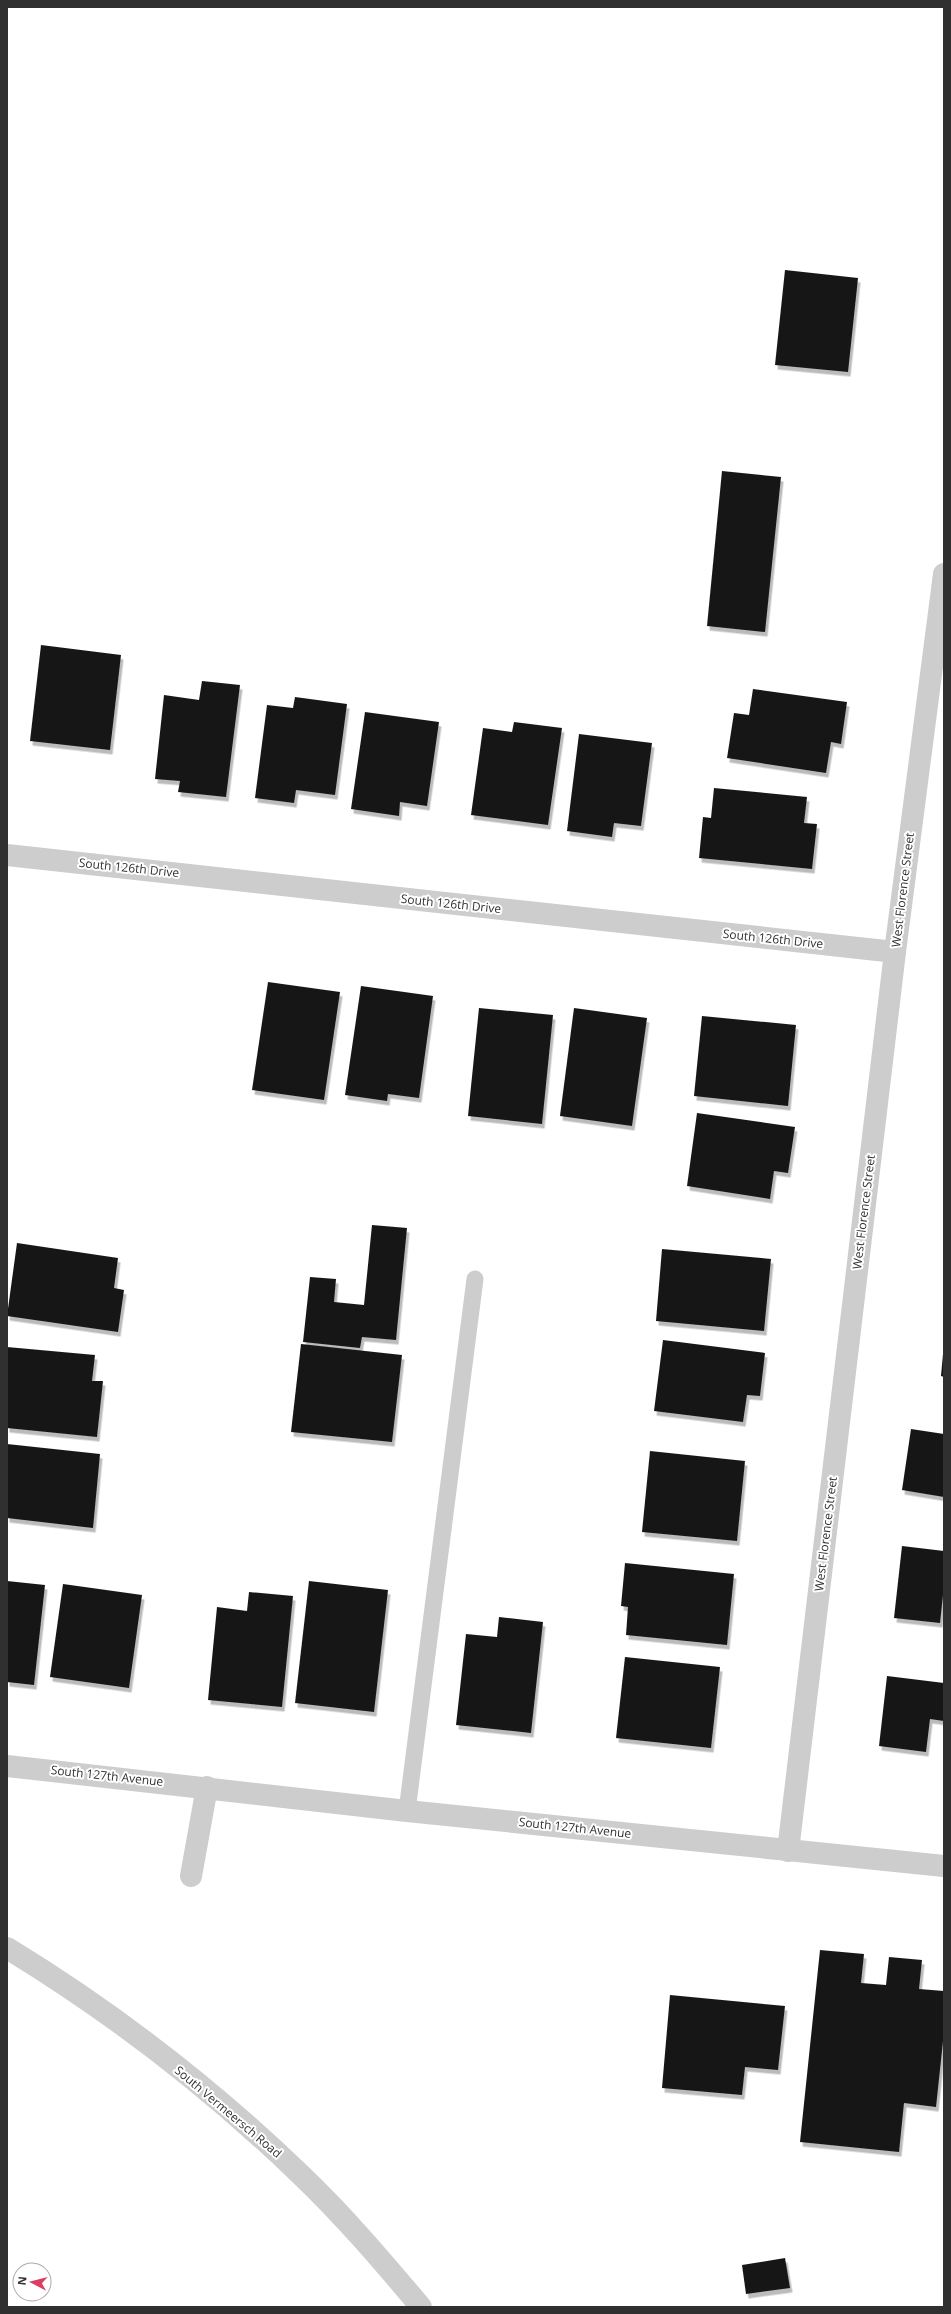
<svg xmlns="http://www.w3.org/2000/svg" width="951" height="2314" font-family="'Open Sans',sans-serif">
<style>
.building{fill:#171717;filter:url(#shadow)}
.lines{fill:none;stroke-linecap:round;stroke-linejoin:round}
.service{stroke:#cdcdcd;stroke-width:17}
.minor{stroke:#cdcdcd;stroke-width:22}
.tertiary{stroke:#cdcdcd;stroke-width:22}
.labels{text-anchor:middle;stroke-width:4;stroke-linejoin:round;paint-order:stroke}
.street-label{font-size:12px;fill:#303030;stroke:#fff}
</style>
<defs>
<filter id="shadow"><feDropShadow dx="2.5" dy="4.5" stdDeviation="0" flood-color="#0004"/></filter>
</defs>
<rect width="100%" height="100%" fill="#fff"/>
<!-- building -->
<g class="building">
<polygon points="785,270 858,278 848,372 775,365"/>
<polygon points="722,471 781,477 765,632 707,626"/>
<polygon points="41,645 121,655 110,750 30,741"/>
<polygon points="202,681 240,685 226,797 178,792 180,781 155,779 164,695 199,700"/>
<polygon points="753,689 847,702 841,744 831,742 826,773 727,758 734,713 749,715"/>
<polygon points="295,697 347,704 335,795 296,790 294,803 255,798 267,705 293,708"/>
<polygon points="365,712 439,722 427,806 400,802 399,816 351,809"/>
<polygon points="514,722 562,728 548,825 471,815 483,728 512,732"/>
<polygon points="579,734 652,743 641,826 614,823 612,837 567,831"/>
<polygon points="714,788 807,797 804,823 817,824 812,869 699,858 703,817 711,818"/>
<polygon points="268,982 340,992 324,1100 252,1090"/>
<polygon points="361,986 433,996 419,1098 388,1094 387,1101 345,1095"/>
<polygon points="479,1008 553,1015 542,1124 468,1116"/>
<polygon points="574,1008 647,1018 632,1126 560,1116"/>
<polygon points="702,1016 796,1025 788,1106 694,1096"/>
<polygon points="697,1113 795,1127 788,1173 774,1171 770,1199 687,1186"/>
<polygon points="372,1225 407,1228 396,1340 362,1337 360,1348 303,1342 310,1277 336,1279 334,1302 364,1305"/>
<polygon points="17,1243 118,1258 114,1288 124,1290 118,1332 7,1316"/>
<polygon points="662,1249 771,1259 764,1331 656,1321"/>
<polygon points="663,1340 765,1353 760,1396 747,1395 743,1422 654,1411"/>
<polygon points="301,1344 402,1355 392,1442 291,1432"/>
<polygon points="7,1347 95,1355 92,1381 103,1381 97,1437 7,1428"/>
<polygon points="943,1354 944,1354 944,1377 941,1376"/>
<polygon points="911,1429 944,1434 944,1497 902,1490"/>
<polygon points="7,1444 100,1454 93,1528 7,1518"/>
<polygon points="650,1451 745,1461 737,1541 642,1532"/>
<polygon points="902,1546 944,1551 944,1586 940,1623 894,1618"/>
<polygon points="625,1563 734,1574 727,1645 626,1635 628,1607 621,1606"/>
<polygon points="7,1581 45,1585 34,1685 7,1682"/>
<polygon points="309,1581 388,1590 374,1712 295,1703"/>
<polygon points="63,1584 142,1595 129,1688 50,1677"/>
<polygon points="249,1592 293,1596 282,1707 208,1700 217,1607 247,1611"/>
<polygon points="499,1617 543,1622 531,1733 456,1725 466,1634 497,1637"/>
<polygon points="625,1657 720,1667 711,1748 616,1738"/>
<polygon points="887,1676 944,1683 944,1721 930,1719 926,1752 879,1746"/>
<polygon points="820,1950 864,1954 861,1983 886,1985 889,1957 922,1960 919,1989 944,1991 944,2032 936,2107 904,2103 899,2152 800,2142"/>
<polygon points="670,1995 785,2006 778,2070 745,2067 742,2095 662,2088"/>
<polygon points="785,2258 790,2288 746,2294 742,2265"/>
</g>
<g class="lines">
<!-- service -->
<polyline class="service" points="407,1811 475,1279"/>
<!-- minor -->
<g class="minor">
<polyline points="7,855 895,952"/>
<polyline points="7,1766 407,1811 944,1866"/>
<polyline points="788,1851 895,952 944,574"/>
<polyline points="191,1876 207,1787"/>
</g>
<!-- tertiary -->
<path class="tertiary" d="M7,1948C112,2012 213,2090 301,2175C344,2216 383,2262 421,2307"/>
</g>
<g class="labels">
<!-- street labels -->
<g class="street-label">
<text transform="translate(129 868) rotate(6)" y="4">South 126th Drive</text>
<text transform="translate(903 890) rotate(-83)" y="4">West Florence Street</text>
<text transform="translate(451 904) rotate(6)" y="4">South 126th Drive</text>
<text transform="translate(773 939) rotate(6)" y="4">South 126th Drive</text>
<text transform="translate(864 1212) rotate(-83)" y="4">West Florence Street</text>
<text transform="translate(826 1534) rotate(-83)" y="4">West Florence Street</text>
<text transform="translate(107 1776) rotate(6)" y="4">South 127th Avenue</text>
<text transform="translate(575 1828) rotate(6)" y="4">South 127th Avenue</text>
<text transform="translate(228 2112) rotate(40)" y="4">South Vermeersch Road</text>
</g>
</g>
<!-- border -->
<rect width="951" height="2314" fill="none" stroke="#303030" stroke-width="16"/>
<!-- north arrow -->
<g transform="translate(32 2282) rotate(277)"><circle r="19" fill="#ffffff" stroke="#acacac"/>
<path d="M0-3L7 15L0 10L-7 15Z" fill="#db3e60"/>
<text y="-6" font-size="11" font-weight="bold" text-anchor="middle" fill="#303030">N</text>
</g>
</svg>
